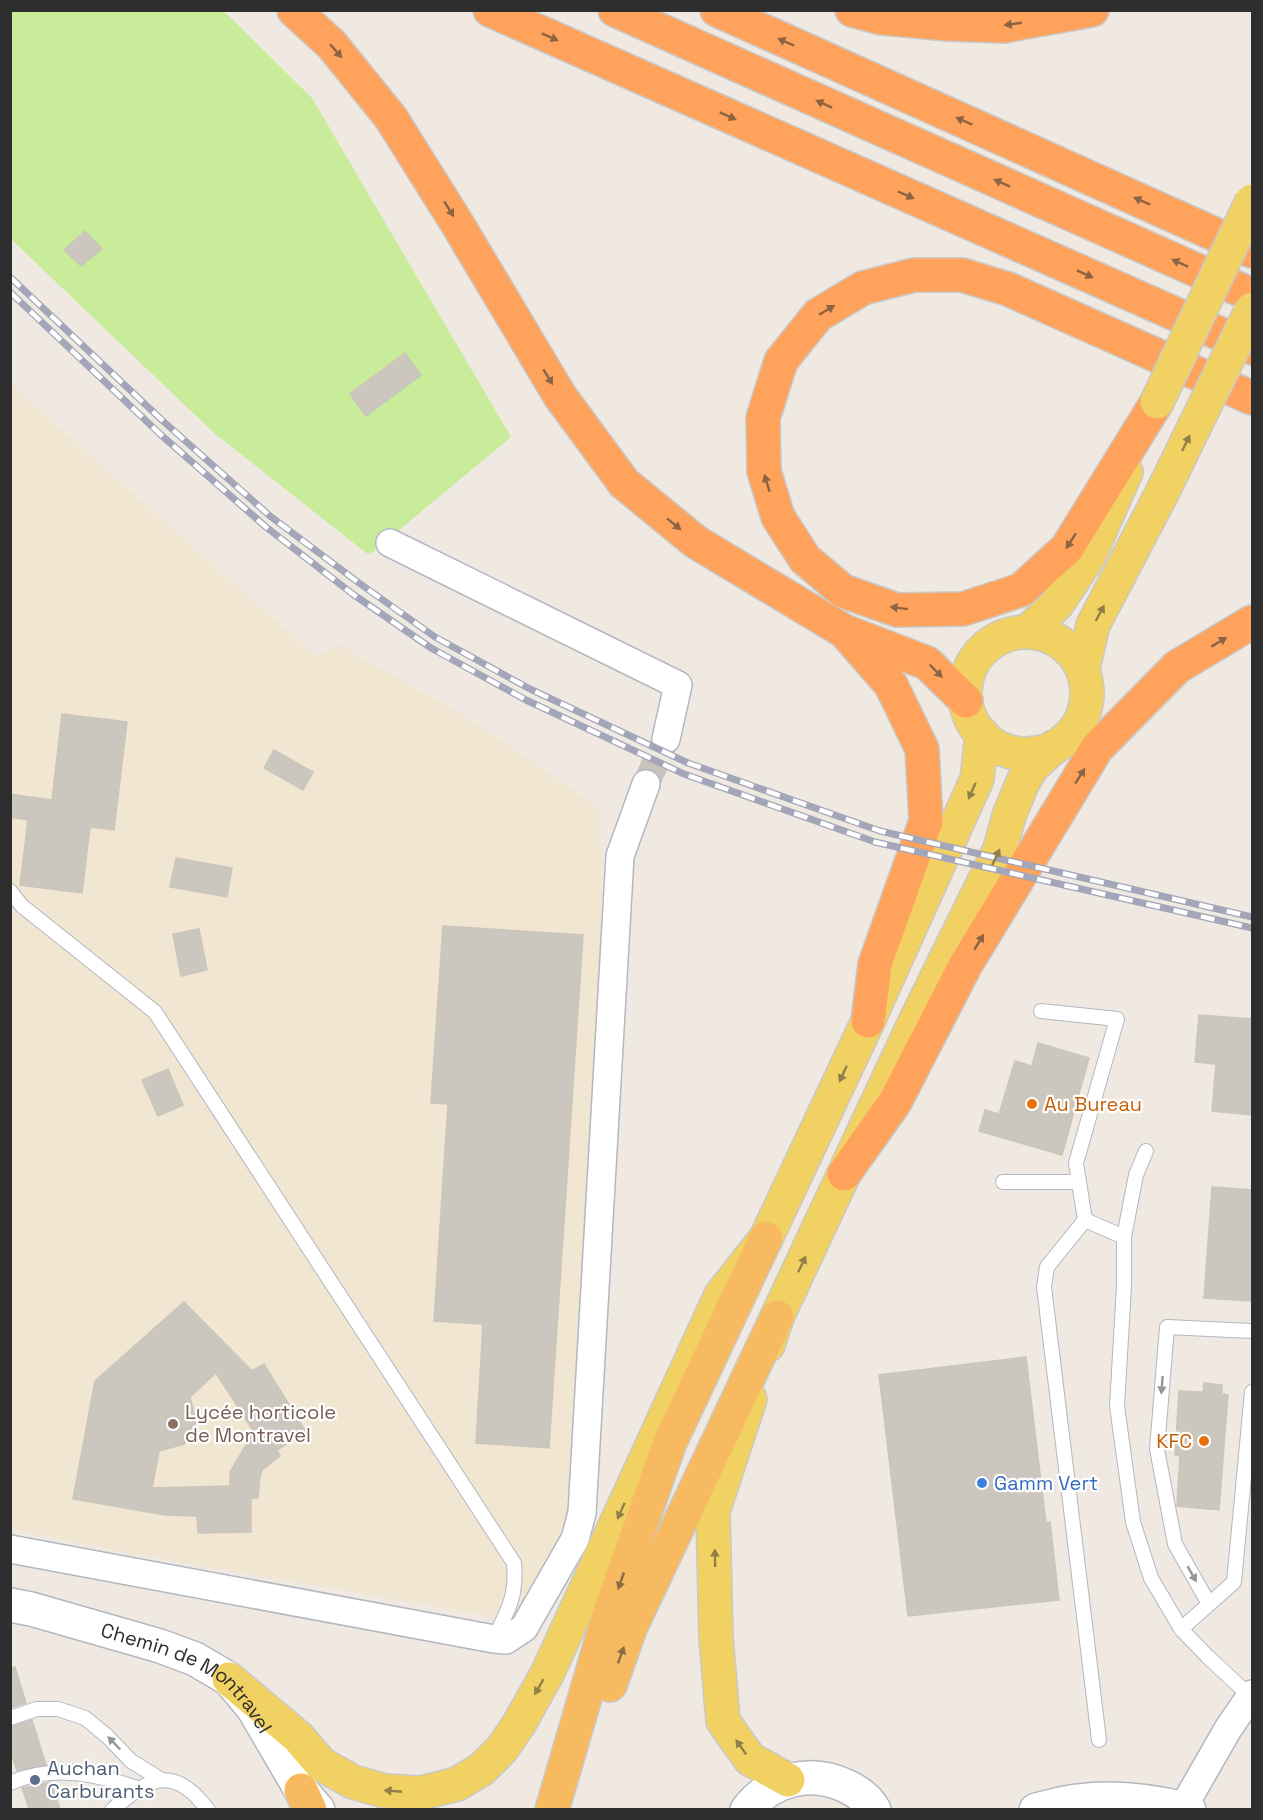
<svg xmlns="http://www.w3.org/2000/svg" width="1263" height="1820" font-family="'Space Grotesk',sans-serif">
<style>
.education{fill:#f0e6d1}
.pitch{fill:#c9ec9a}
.building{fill:#cbc7bf;stroke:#cbc5ba;stroke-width:1.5;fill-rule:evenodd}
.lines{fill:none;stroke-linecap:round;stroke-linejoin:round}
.minor-tunnel{stroke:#c8c4bd;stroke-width:27;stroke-dasharray:27 14;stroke-linecap:butt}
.service-casing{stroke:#b4b7c1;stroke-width:16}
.minor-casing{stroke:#b4b7c1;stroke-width:30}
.tertiary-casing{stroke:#b4b7c1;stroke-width:36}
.primary-casing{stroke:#c9c9c9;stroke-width:36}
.trunk-casing{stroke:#c9c9c9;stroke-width:36}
.motorway-casing{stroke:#c9c9c9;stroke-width:36}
.service{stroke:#fff;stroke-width:14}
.minor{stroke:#fff;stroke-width:27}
.tertiary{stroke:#fff;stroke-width:33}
.primary{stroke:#f2d163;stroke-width:33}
.trunk{stroke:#f8ba60;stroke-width:33}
.motorway{stroke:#ffa35c;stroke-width:33}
.rail-casing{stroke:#a3a6b8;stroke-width:7}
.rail{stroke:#fff;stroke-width:4.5;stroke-dasharray:14;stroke-linecap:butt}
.primary-bridge-casing{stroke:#c9c9c9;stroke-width:36;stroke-linecap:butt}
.primary-bridge{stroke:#f2d163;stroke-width:33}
.oneway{fill:#8c6343}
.oneway2{fill:#908048}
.oneway3{fill:#969696}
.oneway4{fill:#896d44}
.food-dot{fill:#e8710a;stroke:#fff;stroke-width:2}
.education-dot{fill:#8d6e63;stroke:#fff;stroke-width:2}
.shop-dot{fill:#3f7fe0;stroke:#fff;stroke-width:2}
.service-dot{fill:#5c6f8a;stroke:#fff;stroke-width:2}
.labels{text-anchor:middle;stroke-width:4.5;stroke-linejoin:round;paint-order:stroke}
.food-label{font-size:20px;fill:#c56008;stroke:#fff;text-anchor:start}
.education-label{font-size:20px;fill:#785e54;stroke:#fff;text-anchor:start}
.shop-label{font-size:20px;fill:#366cbe;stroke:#fff;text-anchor:start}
.street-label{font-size:20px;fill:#2e2e2e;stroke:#fff}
.service-label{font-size:20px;fill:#4e5e75;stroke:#fff;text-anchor:start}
</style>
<rect width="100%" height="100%" fill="#efe9e1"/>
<!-- education -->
<polygon class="education" points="10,384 316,656 338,644 475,722 600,809 603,951 567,1538 511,1623 485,1615 128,1553 11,1529"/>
<!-- pitch -->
<polygon class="pitch" points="221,10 229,16 312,98 511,437 369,555 214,433 11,239 10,11"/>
<!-- building -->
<g class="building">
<polygon points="85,231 102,249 81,266 64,250"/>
<polygon points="405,353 421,375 366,416 350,394"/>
<polygon points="62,714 127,722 114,830 90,827 82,893 20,885 28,820 10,817 10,794 52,800"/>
<polygon points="274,750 313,772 303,790 264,768"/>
<polygon points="176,858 232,868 227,897 170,887"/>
<polygon points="443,926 583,935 549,1448 476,1443 483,1324 434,1321 448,1104 431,1103"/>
<polygon points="199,929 207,970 181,976 173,934"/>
<polygon points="1199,1015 1252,1019 1252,1115 1212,1111 1216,1064 1195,1062"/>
<polygon points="1038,1043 1089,1058 1062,1155 979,1131 985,1110 999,1114 1015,1061 1032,1066"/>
<polygon points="168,1069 183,1105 158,1116 142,1080"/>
<polygon points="1212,1187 1252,1190 1252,1301 1204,1298"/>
<path d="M184,1302L252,1371L264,1364L306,1432L277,1450L280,1456L262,1470L260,1477L258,1498H251V1532L198,1533L197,1516L165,1515L73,1499L95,1381ZM216,1373L254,1432L230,1472V1486L152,1488L159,1451L184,1444L196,1422L190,1397Z"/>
<polygon points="1026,1357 1046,1523 1050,1522 1059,1600 908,1616 879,1375"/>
<polygon points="1204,1383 1222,1385 1222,1394 1228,1395 1219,1510 1177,1506 1177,1504 1180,1456 1175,1455 1179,1391 1203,1392"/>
<polygon points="15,1667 26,1703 10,1708 10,1668"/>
<polygon points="32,1720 46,1765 17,1771 10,1751 10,1727"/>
<polygon points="51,1782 60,1809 29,1809 22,1788"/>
</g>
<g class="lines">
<!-- minor-tunnel -->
<polyline class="minor-tunnel" points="646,784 666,739"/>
<defs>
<g id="service">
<path d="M10,891L22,906L155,1012L514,1563C517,1596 508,1610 494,1639"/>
<polyline points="1041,1011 1117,1019 1076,1163 1085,1220"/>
<polyline points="1003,1182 1079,1182"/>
<polyline points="1124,1237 1136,1175 1146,1151"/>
<polyline points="1209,1604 1175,1544 1157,1449 1167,1327 1252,1331"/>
<polyline points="1181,1629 1234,1582 1252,1392"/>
<polyline points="10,1718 37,1709 58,1709 85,1718 107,1736 131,1761 160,1779"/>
<polyline points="1099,1740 1044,1287 1047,1267 1085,1220 1124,1237 1124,1286 1117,1406 1133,1522 1151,1578 1181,1629 1208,1657 1251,1697"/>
<path d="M10,1783C54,1764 97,1774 140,1789"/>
<path d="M112,1810C150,1777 174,1764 208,1810"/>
</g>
<g id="minor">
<polyline points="390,543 678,685 666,739"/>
<polyline points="10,1549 494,1639 506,1640 524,1628 575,1539 582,1513 620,856 646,784"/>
<polyline points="1186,1809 1189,1797 1228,1729 1252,1694"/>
</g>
<g id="tertiary">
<path id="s1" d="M10,1605L31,1609L160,1646L195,1659L229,1679L253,1708L301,1790L318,1810"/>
<path d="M747,1810C771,1779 811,1769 846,1786C857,1791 868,1799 874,1810"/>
<path d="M1036,1810C1050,1807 1064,1802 1078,1801C1115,1796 1153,1801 1189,1810"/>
</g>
<g id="primary">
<polyline points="1028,631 1057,604 1089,556 1126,472"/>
<circle cx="1026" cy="693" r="61"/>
<polyline points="1083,668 1093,625 1161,495"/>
<polyline points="768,1345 777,1317 915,1022 1000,849 1009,816 1022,784 1032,767 1054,747"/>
<polyline points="750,1399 713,1511 716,1638 723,1721 750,1759 788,1780"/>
<polyline points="229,1679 298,1737 321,1764 353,1782 385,1791 421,1793 457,1784 482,1769 502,1749 519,1724 547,1674 721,1295 766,1238 868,1021 977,779 982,734"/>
</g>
<g id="trunk">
<polyline points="610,1685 631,1626 777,1317"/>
<polyline points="301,1790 310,1810"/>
<polyline points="552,1810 610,1612 670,1442 766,1238"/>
</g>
<g id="motorway">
<polyline points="294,10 332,45 391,118 458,225 560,396 624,483 696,542 844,631 891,685 922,749 926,821 875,964 868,1021"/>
<polyline points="490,10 1252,348"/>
<polyline points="615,10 1252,295"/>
<polyline points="717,10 1252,251"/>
<polyline points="852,10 882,18 948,24 1004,26 1092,10"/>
<polyline points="1157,402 1067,548 1021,590 963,609 897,610 843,591 805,559 778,517 764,471 763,418 781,361 818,315 863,288 914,275 962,275 1008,289 1252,398"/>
<polyline points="849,633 927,663 966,701"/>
<polyline points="844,1174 895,1102 965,966 1097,748 1177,667 1252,622"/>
</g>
</defs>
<!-- service casing -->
<use href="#service" class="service-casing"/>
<!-- minor casing -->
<use href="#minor" class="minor-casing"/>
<!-- tertiary casing -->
<use href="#tertiary" class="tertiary-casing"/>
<!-- primary casing -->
<use href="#primary" class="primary-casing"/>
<!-- trunk casing -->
<use href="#trunk" class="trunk-casing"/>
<!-- motorway casing -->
<use href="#motorway" class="motorway-casing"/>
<!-- service -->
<use href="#service" class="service"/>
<!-- minor -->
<use href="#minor" class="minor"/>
<!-- tertiary -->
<use href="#tertiary" class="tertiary"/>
<!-- primary -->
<use href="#primary" class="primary"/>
<!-- trunk -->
<use href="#trunk" class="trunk"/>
<!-- motorway -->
<use href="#motorway" class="motorway"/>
<defs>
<g id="rail">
<polyline points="10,277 164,422 270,516 359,583 435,637 530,689 688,763 880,831 1252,917"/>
<polyline points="10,292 160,434 266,527 354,595 431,648 526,700 684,774 875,842 1252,928"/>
</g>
</defs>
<!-- rail casing -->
<use href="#rail" class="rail-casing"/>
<!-- rail -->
<use href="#rail" class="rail"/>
<defs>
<g id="primary-bridge">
<polyline points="1157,402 1252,201"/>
<polyline points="1161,495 1252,309"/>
</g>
</defs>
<!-- primary-bridge casing -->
<use href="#primary-bridge" class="primary-bridge-casing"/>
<!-- primary-bridge -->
<use href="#primary-bridge" class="primary-bridge"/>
</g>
<!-- one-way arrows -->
<defs><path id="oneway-solid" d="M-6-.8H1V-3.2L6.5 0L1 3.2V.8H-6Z" transform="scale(1.5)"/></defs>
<g class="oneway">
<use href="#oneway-solid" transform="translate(1013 24) rotate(172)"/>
<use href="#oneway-solid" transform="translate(550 37) rotate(24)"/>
<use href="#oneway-solid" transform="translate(786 42) rotate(-156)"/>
<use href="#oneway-solid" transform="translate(336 51) rotate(49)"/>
<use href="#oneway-solid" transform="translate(824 104) rotate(-156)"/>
<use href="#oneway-solid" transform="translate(728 116) rotate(24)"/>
<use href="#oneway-solid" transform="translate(964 121) rotate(-156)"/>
<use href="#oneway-solid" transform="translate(1002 183) rotate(-156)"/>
<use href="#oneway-solid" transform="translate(906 195) rotate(24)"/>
<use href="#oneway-solid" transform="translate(1142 201) rotate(-156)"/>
<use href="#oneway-solid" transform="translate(449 209) rotate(58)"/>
<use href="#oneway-solid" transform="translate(1180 263) rotate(-156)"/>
<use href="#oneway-solid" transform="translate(1085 274) rotate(24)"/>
<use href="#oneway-solid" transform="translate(827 310) rotate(-31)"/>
<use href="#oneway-solid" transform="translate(548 377) rotate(59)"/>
<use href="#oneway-solid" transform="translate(767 483) rotate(-107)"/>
<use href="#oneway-solid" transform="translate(674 524) rotate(39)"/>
<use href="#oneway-solid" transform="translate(1071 541) rotate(123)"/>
<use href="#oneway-solid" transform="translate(899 608) rotate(-173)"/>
<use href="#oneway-solid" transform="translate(1219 642) rotate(-31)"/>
<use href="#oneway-solid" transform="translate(936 671) rotate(45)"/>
<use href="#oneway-solid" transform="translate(1080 776) rotate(-58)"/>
<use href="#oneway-solid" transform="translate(979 942) rotate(-59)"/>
</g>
<g class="oneway2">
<use href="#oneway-solid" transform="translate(1186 443) rotate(-64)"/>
<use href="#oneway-solid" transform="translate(1100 613) rotate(-62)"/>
<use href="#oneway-solid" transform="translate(972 791) rotate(114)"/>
<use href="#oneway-solid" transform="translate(996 857) rotate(-65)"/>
<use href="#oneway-solid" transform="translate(843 1074) rotate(115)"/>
<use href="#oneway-solid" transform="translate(802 1264) rotate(-65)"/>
<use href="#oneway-solid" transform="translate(621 1511) rotate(114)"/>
<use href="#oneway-solid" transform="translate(715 1558) rotate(-91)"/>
<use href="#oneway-solid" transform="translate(539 1687) rotate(120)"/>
<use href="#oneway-solid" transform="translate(741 1747) rotate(-125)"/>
<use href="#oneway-solid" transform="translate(393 1791) rotate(-175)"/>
</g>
<g class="oneway3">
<use href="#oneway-solid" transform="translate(1162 1385) rotate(94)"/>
<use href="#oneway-solid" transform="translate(1192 1574) rotate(60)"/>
<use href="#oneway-solid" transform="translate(114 1743) rotate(-134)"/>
</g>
<g class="oneway4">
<use href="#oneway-solid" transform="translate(621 1581) rotate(109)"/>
<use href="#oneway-solid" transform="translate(621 1655) rotate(-70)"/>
</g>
<!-- markers -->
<g class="food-dot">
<circle cx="1032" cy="1104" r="6"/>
<circle cx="1204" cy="1441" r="6"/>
</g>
<circle class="education-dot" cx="173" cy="1424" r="6"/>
<circle class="shop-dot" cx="982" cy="1483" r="6"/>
<circle class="service-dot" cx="35" cy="1780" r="6"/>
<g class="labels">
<!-- food labels -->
<g class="food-label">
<text x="1044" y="1111">Au Bureau</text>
<text x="1192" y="1448" text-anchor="end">KFC</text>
</g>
<!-- education labels -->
<g class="education-label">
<text x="185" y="1419">Lycée horticole<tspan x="185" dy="23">de Montravel</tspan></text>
</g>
<!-- shop labels -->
<g class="shop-label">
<text x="994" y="1490">Gamm Vert</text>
</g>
<!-- street labels -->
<g class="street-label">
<text dy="7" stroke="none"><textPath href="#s1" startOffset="196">Chemin de Montravel</textPath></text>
</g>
<!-- service labels -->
<g class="service-label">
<text x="47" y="1775">Auchan<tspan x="47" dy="23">Carburants</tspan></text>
</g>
</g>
<!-- border -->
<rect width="1263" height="1820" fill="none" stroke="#2e2e2e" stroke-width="24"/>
</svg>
